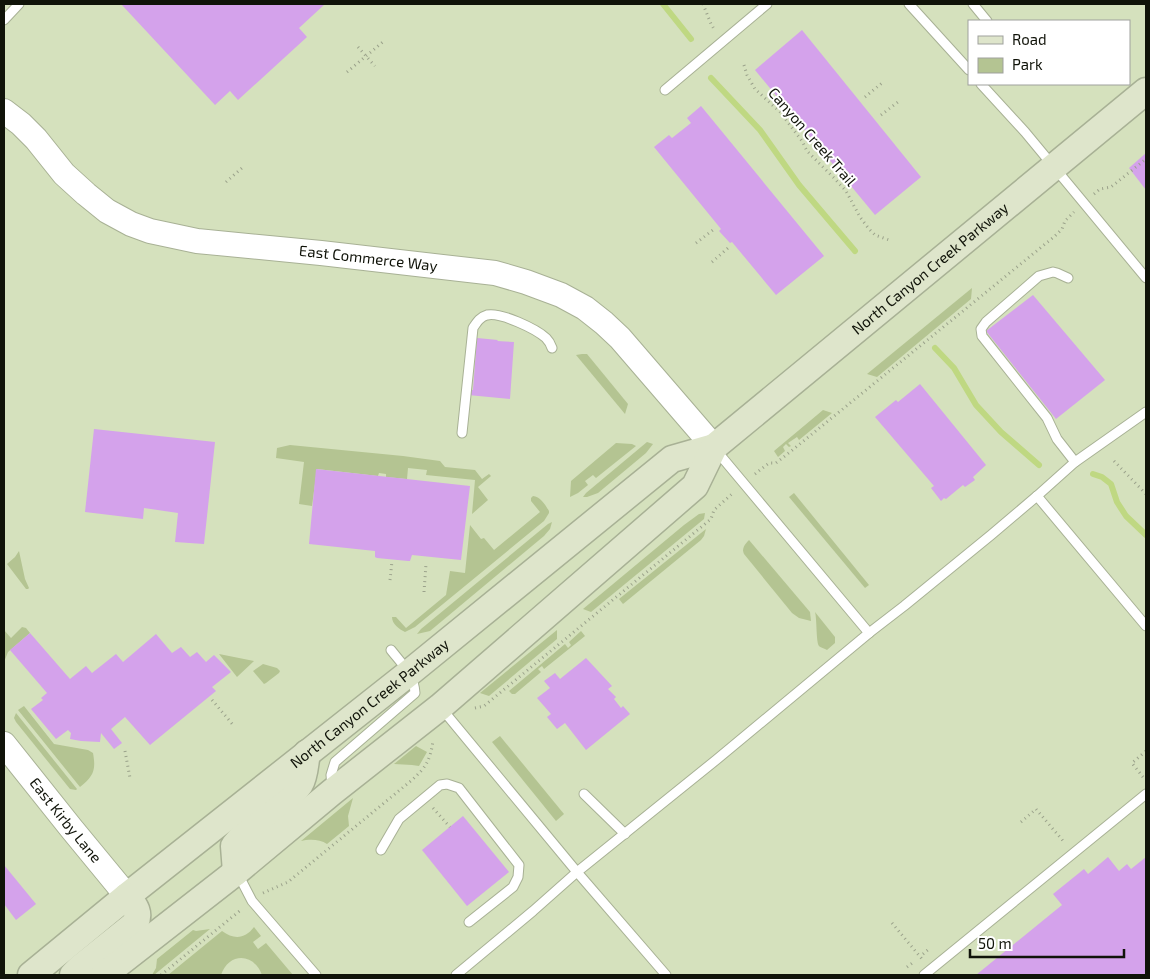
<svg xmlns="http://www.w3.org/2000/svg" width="1150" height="979" font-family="'Exo 2',sans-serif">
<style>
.built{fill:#d5e1bd;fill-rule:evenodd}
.green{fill:#b4c492}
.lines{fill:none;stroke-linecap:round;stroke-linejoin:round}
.stream{stroke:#bfd882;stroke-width:6}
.building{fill:#d4a2eb}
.service-casing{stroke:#a8b195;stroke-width:11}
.tertiary-casing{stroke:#a8b195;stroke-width:26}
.secondary-casing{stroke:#a8b195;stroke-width:29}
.path{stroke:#9ba28b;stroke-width:3;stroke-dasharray:1 4;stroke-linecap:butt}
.service{stroke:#fff;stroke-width:9}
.tertiary{stroke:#fff;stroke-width:24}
.secondary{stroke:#dee5cb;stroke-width:26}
.labels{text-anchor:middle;stroke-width:4;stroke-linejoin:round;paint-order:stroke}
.street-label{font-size:15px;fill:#101309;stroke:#fff}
</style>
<rect width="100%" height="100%" fill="#e0e9cc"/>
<!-- built -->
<path class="built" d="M4,4H1146V975H4ZM969,21H1129V84H969Z"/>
<!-- green -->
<g class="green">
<polygon points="972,288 971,299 877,377 867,374"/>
<polygon points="582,354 587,354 628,404 625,414 576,355"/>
<polygon points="823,410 832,413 799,440 797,437 788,443 791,446 789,447 786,444 783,447 785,451 778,457 774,451"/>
<polygon points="647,442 653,444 646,453 598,493 587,497 583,497 586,493"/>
<polygon points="616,443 632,444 636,446 596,478 593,475 585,481 588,485 578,493 570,497 571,481"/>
<polygon points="290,445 403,456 440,461 445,467 475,470 482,479 489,474 491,476 478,487 488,500 472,514 475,480 426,475 427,470 408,468 407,479 386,477 386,474 379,473 378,476 317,469 312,506 299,504 304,462 276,458 277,448"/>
<polygon points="794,493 869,585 865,588 789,497"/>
<path d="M533,496C540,496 546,506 549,511V513L544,521L415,627L405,632C399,629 392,624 392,617H396L406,628L446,595L450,571L465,573L470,525L481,539L484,538L494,550L540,512L531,501V498Z"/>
<polygon points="705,513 704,519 591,612 583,609 684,525 699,514"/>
<polygon points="552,522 550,529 544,536 430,631 417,634 421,629 548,524"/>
<polygon points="706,529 704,536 701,540 623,604 619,599"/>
<path d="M749,540L810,612L811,621L799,618L792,613L744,554C741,548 746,543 749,540Z"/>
<polygon points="19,551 25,579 29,588 28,589 26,589 7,564 15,557"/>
<path d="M815,612L835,637V643L827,650C825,649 820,647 819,646C816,642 817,619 815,612Z"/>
<polygon points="22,627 26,628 30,633 8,652 4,662 4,630 11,638"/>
<polygon points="557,630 557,639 489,696 480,693"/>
<polygon points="581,631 585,636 544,669 542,666 538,669 541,672 515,694 512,694 509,691 565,644 568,648 571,645 569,642"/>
<polygon points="219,654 254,661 237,677"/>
<polygon points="263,664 277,668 280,671 279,673 266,683 264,684 253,671"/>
<path d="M24,706L54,744L88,750L93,753C96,770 94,776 80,787L18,710Z"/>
<polygon points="16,713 77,789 76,790 70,789 16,722 14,718"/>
<polygon points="500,736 564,814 556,821 492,742"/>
<polygon points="416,746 427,752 419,766 412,765 394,764"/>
<path d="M353,798L348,816L349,826L327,844C320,839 309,839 301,841Z"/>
<path d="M254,927L261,936L253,942L258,949L266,943L293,975H262C254,953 229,952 221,975H168L222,931C234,940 245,939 254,927Z"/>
<polygon points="210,929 154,975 152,975 156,968 157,959 193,930 196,931"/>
</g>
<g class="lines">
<!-- stream -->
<g class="stream">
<polyline points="663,4 691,39"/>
<polyline points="711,78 760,130 799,185 855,251"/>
<polyline points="935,348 954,368 976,405 1001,432 1039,465"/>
<polyline points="1093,474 1102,477 1111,484 1117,502 1126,516 1146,535"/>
</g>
</g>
<!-- building -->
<g class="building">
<polygon points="121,4 325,4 299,28 307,37 238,100 230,91 215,105"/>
<polygon points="802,30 921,177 875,215 755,70"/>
<polygon points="701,106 824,256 776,295 732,242 730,243 719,231 721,229 654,147 669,135 672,138 691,123 687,118"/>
<polygon points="1146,153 1146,190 1129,168"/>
<polygon points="1033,295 1105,380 1056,419 986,331"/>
<polygon points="477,338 498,340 497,341 514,342 510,399 468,395 469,390 473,390"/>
<polygon points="920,384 986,465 973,477 975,480 965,487 963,485 946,499 944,498 941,501 931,488 934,486 875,417 896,400 898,402"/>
<polygon points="94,429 215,442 204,544 175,542 178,513 144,508 143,519 85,512"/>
<polygon points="316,469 470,486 461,560 412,555 410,561 408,561 377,558 375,557 375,551 309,544"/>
<polygon points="30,633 70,679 86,666 92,673 116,654 123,662 156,634 172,653 181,647 190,657 197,652 206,662 214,655 231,672 212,687 216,691 150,745 125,717 111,729 122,743 114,749 101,733 100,742 81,741 70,739 71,733 68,730 56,739 31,709 43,700 41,698 47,693 10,650"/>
<polygon points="586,658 612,686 608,689 616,697 614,699 621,708 623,706 630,714 586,750 565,723 557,729 547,717 551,714 537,698 550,688 544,681 555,673 560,679"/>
<polygon points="463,816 509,872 467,906 422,850"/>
<polygon points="1108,857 1119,871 1127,864 1131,869 1146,857 1146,975 976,975 1062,905 1053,894 1084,869 1088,874"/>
<polygon points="4,865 36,904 16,920 4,904"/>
</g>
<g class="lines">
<defs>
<g id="service">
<polyline points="909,4 969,70"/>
<polyline points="973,4 987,21"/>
<polyline points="4,20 19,4"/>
<polyline points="981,84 1025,132 1146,278"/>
<polyline points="665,90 767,4"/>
<polyline points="1068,278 1057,273 1053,272 1039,276 986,322 981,329 982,336 1047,418 1057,439 1075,462"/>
<path d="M462,433L473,328C477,322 480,317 487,315C501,312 536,329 546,338C549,341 551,345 552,348"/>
<polyline points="715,449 869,633"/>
<polyline points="1037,496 1146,626"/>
<polyline points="442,709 577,872 666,975"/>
<path d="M332,786L331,775L335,762L415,693C414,675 402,664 391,650"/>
<polyline points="584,794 625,834"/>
<polyline points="381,850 399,819 440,785 447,784 459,788 519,865 518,877 513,887 469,922"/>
<polyline points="238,874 252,901 316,975"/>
<polyline points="456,975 533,911 577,872 716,760 869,633 904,606 991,535 1037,496 1075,462 1146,412"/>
<polyline points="924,975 1146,794"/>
</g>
<g id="tertiary">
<path id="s1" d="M4,111L21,124L36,139L64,174L86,194L107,211L131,224L150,231L197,241L321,253L495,273L526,282L561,295L585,308L604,323L620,338L714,447"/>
<path id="s2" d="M4,744L71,828L127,896"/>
</g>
<g id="secondary">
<path d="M236,872L234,846C243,835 253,825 265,815C276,806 291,797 300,784C305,776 305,763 307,753"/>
<path id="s3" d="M31,975L127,896L409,673L672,459L714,447"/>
<path d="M73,975L80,968L135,924C141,912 134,905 127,896"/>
<path id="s4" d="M104,975L236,872L332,792L440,707L695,486L714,447L1146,91"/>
</g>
</defs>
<!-- service casing -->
<use href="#service" class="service-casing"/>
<!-- tertiary casing -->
<use href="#tertiary" class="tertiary-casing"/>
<!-- secondary casing -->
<use href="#secondary" class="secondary-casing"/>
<!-- path -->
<g class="path">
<polyline points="703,4 711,24 714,29"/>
<polyline points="358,47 375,66"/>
<polyline points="744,65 747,75 755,89 780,112 802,141 807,151 834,178 846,191 860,217 869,229 875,235 889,240"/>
<polyline points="347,72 384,41"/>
<polyline points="865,97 882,83"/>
<polyline points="881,115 898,102"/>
<polyline points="226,182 243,167"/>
<polyline points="1094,194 1100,189 1111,187 1146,159"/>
<polyline points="696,243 713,230"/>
<polyline points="712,262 728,248"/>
<polyline points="1114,461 1146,494"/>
<polyline points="755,474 769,463 776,463 790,452 1055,236 1062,229 1065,221 1074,212"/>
<polyline points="390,580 392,561"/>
<polyline points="424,592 426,564"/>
<polyline points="212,700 234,726"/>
<polyline points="475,708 484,706 711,519 714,510 733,493"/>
<polyline points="125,751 130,778"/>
<polyline points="1143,777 1132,763 1146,751"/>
<polyline points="433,808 450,827"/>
<polyline points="1021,822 1036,809 1064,842"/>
<path d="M263,893L288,882L412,780C426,767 430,761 433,741"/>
<polyline points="892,923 922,959"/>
<polyline points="923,954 930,948"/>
<polyline points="907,967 915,961"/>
<polyline points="161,975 242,909"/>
</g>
<!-- service -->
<use href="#service" class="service"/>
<!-- tertiary -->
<use href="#tertiary" class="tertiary"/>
<!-- secondary -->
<use href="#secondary" class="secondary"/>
</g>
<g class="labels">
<!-- street labels -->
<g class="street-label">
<text transform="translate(812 137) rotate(49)" y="5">Canyon Creek Trail</text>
<text dy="5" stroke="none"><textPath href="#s1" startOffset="412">East Commerce Way</textPath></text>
<text dy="5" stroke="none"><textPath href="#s4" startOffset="1091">North Canyon Creek Parkway</textPath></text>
<text dy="5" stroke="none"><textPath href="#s3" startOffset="434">North Canyon Creek Parkway</textPath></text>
<text dy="5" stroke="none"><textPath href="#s2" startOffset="98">East Kirby Lane</textPath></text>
</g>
</g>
<!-- border -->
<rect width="1150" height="979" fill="none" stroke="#101309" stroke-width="10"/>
<!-- legend -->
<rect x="968" y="20" width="162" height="65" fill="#ffffff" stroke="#9fa19d"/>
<rect x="978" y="36" width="25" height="8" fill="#dee5cb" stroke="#9fa19d"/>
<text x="1012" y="45" font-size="15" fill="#101309">Road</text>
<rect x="978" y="58" width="25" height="15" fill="#b4c492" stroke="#9fa19d"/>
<text x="1012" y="70" font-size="15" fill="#101309">Park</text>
<!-- scale -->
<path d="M970 949v8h154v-8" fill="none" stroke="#101309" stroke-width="2.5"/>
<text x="978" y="949" font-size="15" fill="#101309" stroke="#ffffff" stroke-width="4" paint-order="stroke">50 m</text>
</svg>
